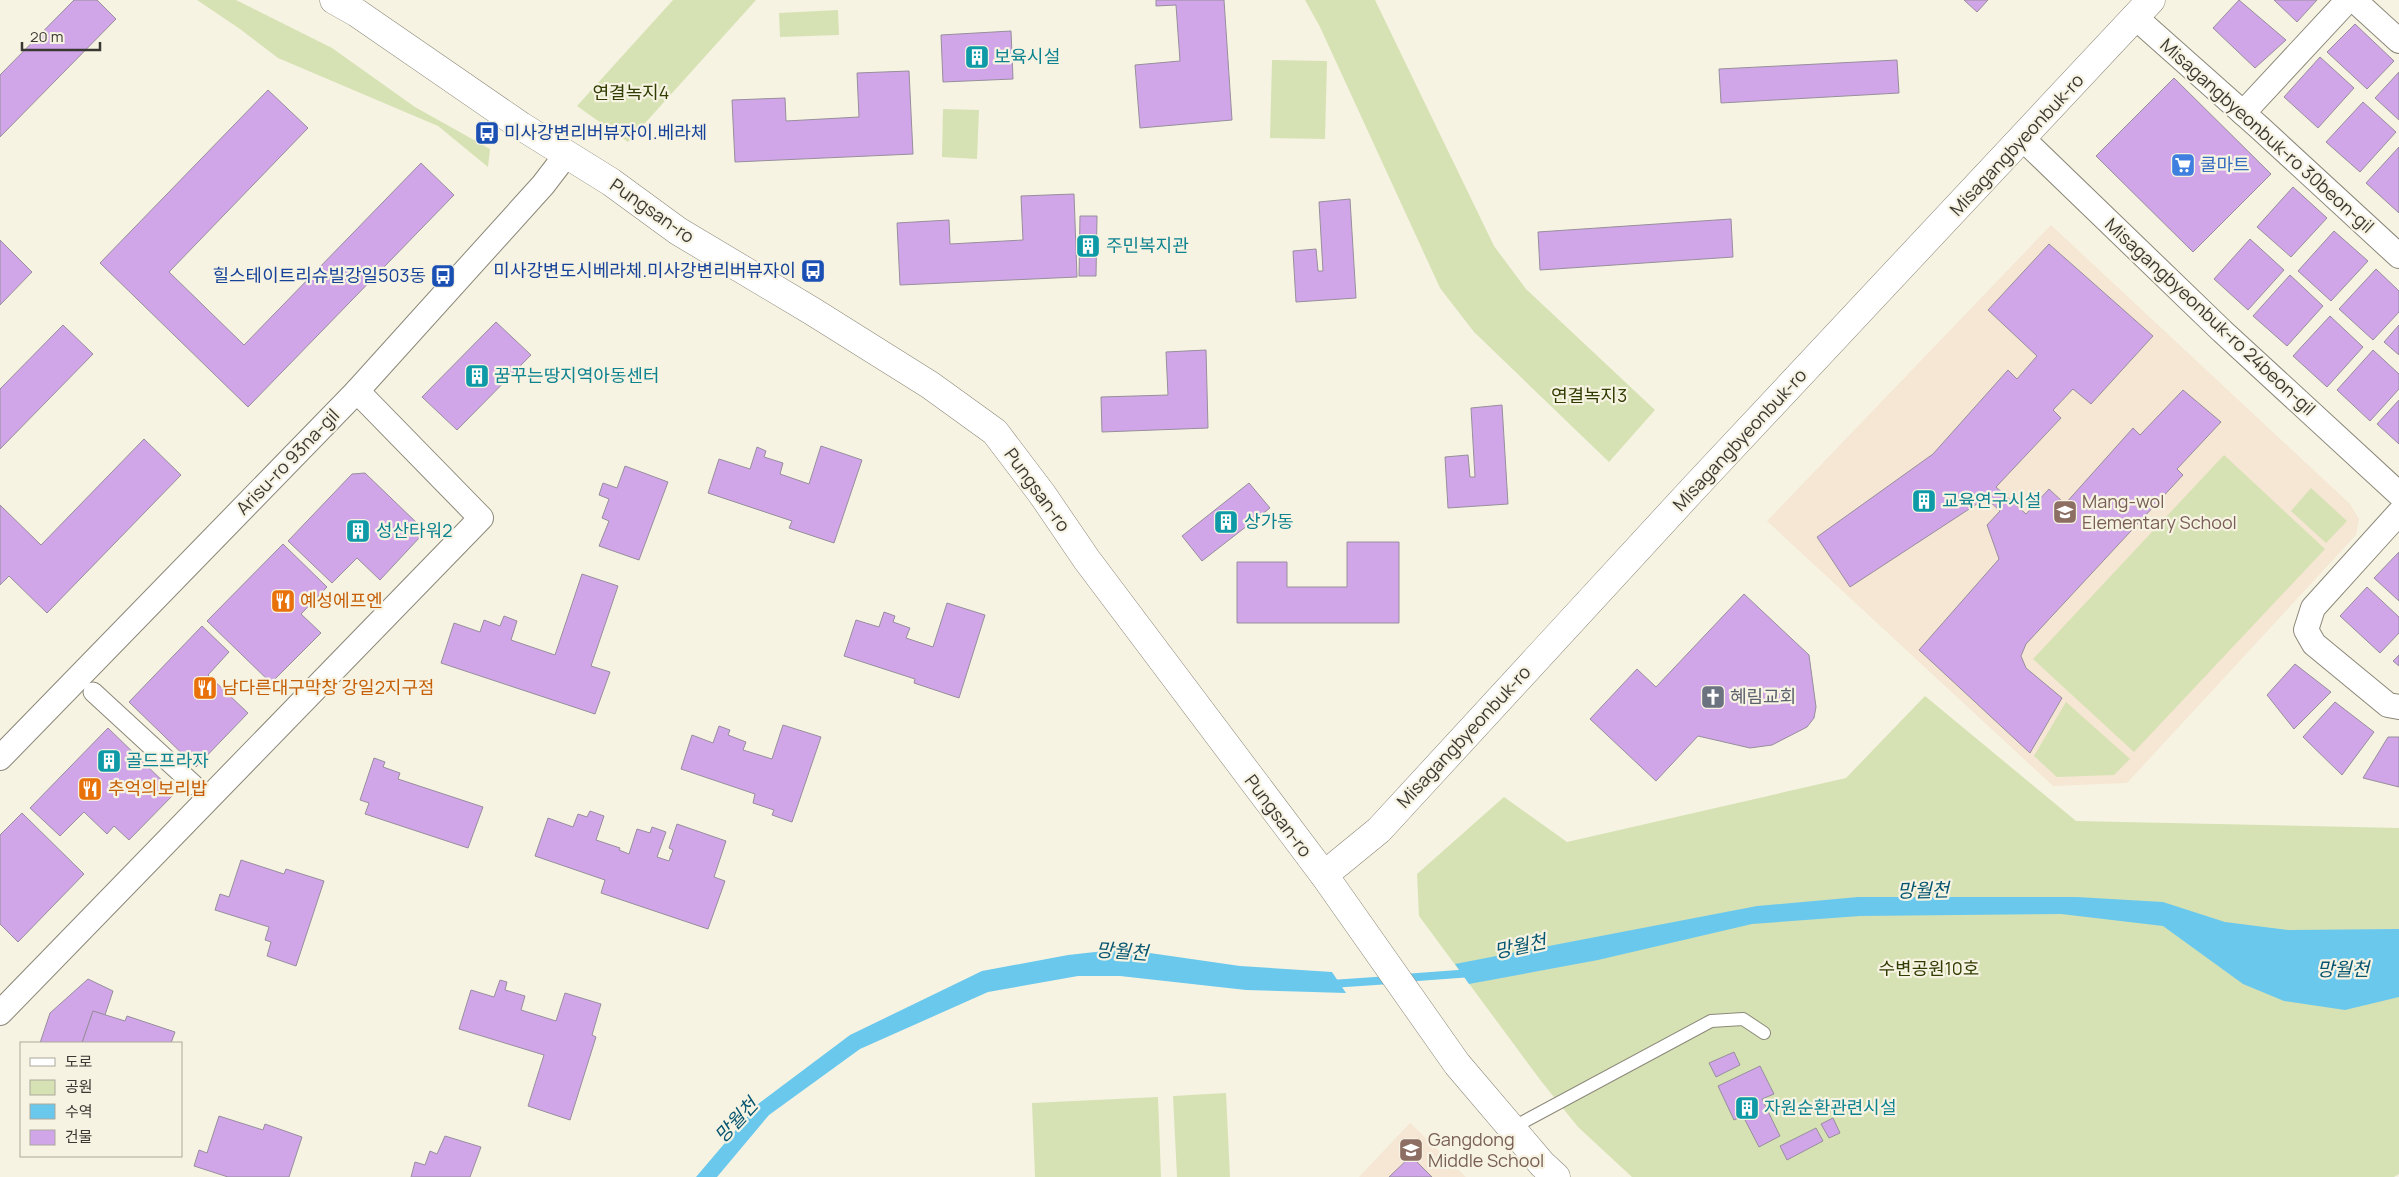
<svg xmlns="http://www.w3.org/2000/svg" width="2399" height="1177" font-family="Manrope,'Noto Sans KR',sans-serif">
<style>
.education{fill:#f6e6d4}
.green{fill:#d6e2b4}
.water{fill:#6bc8ed}
.lines{fill:none;stroke-linecap:round;stroke-linejoin:round}
.stream{stroke:#6bc8ed;stroke-width:8}
.building{fill:#d0a6e9;stroke:#978e9c}
.service-casing{stroke:#8b8879;stroke-width:14}
.pedestrian-casing{stroke:#8b8879;stroke-width:21}
.minor-casing{stroke:#8b8879;stroke-width:26}
.tertiary-casing{stroke:#8b8879;stroke-width:29}
.service{stroke:#fff;stroke-width:12}
.pedestrian{stroke:#fff;stroke-width:19}
.minor{stroke:#fff;stroke-width:24}
.tertiary{stroke:#fff;stroke-width:28}
.labels{text-anchor:middle;stroke-width:4.5;stroke-linejoin:round;paint-order:stroke}
.culture-label{font-size:18px;fill:#0d838f;stroke:#f7f3e3;text-anchor:start}
.park-label{font-size:18px;fill:#313c00;stroke:#f7f3e3}
.transit-label{font-size:18px;fill:#164399;stroke:#f7f3e3;text-anchor:end}
.street-label{font-size:18px;fill:#3a3832;stroke:#f7f3e3}
.shop-label{font-size:18px;fill:#366cbe;stroke:#f7f3e3;text-anchor:start}
.education-label{font-size:18px;fill:#785e54;stroke:#f7f3e3;text-anchor:start}
.food-label{font-size:18px;fill:#c56008;stroke:#f7f3e3;text-anchor:start}
.worship-label{font-size:18px;fill:#5b616d;stroke:#f7f3e3;text-anchor:start}
.water-label{font-size:19px;font-style:italic;fill:#065670;stroke:#f7f3e3}
</style>
<rect width="100%" height="100%" fill="#f7f3e3"/>
<!-- education -->
<g class="education">
<polygon points="2051,225 2350,504 2359,519 2356,535 2127,783 2053,786 1767,521"/>
<polygon points="1410,1123 1466,1177 1359,1177"/>
</g>
<!-- green -->
<g class="green">
<polygon points="197,0 236,0 332,48 415,107 490,149 488,167 438,126 278,58 240,29"/>
<polygon points="673,0 756,0 628,142 577,106"/>
<polygon points="1305,0 1375,0 1494,246 1526,289 1655,410 1609,462 1474,332 1440,288 1320,27"/>
<polygon points="838,10 839,35 780,37 779,13"/>
<polygon points="1272,60 1327,61 1325,139 1270,138"/>
<polygon points="943,109 979,110 977,159 942,157"/>
<polygon points="2224,455 2325,549 2134,752 2033,659"/>
<polygon points="2311,488 2347,521 2326,543 2291,511"/>
<polygon points="1925,696 2076,821 2399,828 2399,1174 2394,1177 1632,1177 1578,1127 1541,1081 1419,916 1417,874 1504,797 1567,842 1846,778"/>
<polygon points="2066,702 2130,759 2114,775 2057,777 2034,756"/>
<polygon points="1226,1093 1230,1177 1177,1177 1173,1096"/>
<polygon points="1158,1097 1161,1177 1035,1177 1032,1103"/>
</g>
<!-- water -->
<g class="water">
<polygon points="1858,897 2077,897 2163,902 2225,922 2289,930 2399,929 2399,997 2345,1010 2284,1001 2243,984 2163,926 2061,914 1860,916 1752,924 1598,960 1469,984 1455,964 1757,906"/>
<polygon points="1122,949 1240,966 1332,972 1346,993 1246,990 1120,976 1078,976 988,992 860,1049 769,1115 717,1177 696,1177 758,1104 850,1035 982,971 1068,955"/>
</g>
<g class="lines">
<!-- stream -->
<g class="stream">
<polyline points="1404,978 1472,973"/>
<polyline points="1331,984 1390,980"/>
</g>
</g>
<!-- building -->
<g class="building">
<polygon points="74,0 97,0 116,19 0,137 0,75"/>
<polygon points="1156,0 1224,0 1232,120 1140,128 1135,65 1180,61 1176,5 1156,6"/>
<polygon points="1964,0 1988,0 1977,12"/>
<polygon points="2239,0 2286,40 2255,68 2213,28"/>
<polygon points="2274,0 2317,0 2297,22"/>
<polygon points="2355,24 2394,61 2367,89 2327,52"/>
<polygon points="1011,31 1013,79 943,82 941,35"/>
<polygon points="2320,57 2354,88 2318,128 2284,97"/>
<polygon points="1897,60 1899,93 1721,103 1719,69"/>
<polygon points="909,71 913,154 735,162 732,100 785,98 786,121 859,117 857,73"/>
<polygon points="2399,72 2399,120 2375,98"/>
<polygon points="2174,78 2271,174 2193,252 2096,156"/>
<polygon points="268,90 308,128 169,272 244,345 421,163 454,195 248,407 100,263"/>
<polygon points="2363,102 2396,132 2360,172 2326,142"/>
<polygon points="2399,147 2399,213 2366,183"/>
<polygon points="2293,187 2327,218 2291,257 2257,227"/>
<polygon points="1074,194 1077,277 900,285 897,223 949,220 950,244 1023,240 1021,196"/>
<polygon points="1350,199 1356,298 1296,302 1293,251 1316,249 1318,271 1323,271 1319,202"/>
<polygon points="1080,216 1097,216 1096,276 1079,276"/>
<polygon points="1731,219 1733,257 1540,270 1538,232"/>
<polygon points="2334,231 2368,261 2331,301 2298,271"/>
<polygon points="2250,239 2284,270 2248,310 2214,279"/>
<polygon points="0,240 32,272 0,305"/>
<polygon points="2049,244 2153,336 2091,404 2073,389 2053,410 2061,418 1996,487 2026,514 2049,489 2065,504 2133,428 2140,435 2183,390 2221,422 2177,469 2183,475 2026,644 2021,656 2026,668 2062,698 2030,753 1919,650 1999,559 1987,525 2000,511 1986,498 1850,587 1817,537 1933,454 2008,370 2017,379 2037,356 1988,310"/>
<polygon points="2376,269 2399,291 2399,312 2373,340 2339,309"/>
<polygon points="2290,275 2323,306 2287,346 2253,316"/>
<polygon points="2330,316 2363,347 2327,387 2293,356"/>
<polygon points="496,322 531,355 457,430 422,397"/>
<polygon points="63,325 93,354 0,449 0,389"/>
<polygon points="2399,325 2399,355 2384,342"/>
<polygon points="1206,350 1208,428 1102,432 1101,397 1168,395 1166,352"/>
<polygon points="2373,350 2399,374 2399,389 2370,421 2337,390"/>
<polygon points="2399,400 2399,444 2377,424"/>
<polygon points="1502,405 1508,504 1448,508 1445,457 1468,455 1470,477 1475,477 1471,408"/>
<polygon points="144,439 181,475 47,613 9,576 0,585 0,505 41,545"/>
<polygon points="821,446 862,460 834,543 789,528 792,521 708,493 719,459 750,469 757,447 766,451 764,457 783,463 780,474 809,484"/>
<polygon points="625,466 668,482 639,560 599,546 609,521 602,518 609,499 599,495 603,483 617,488"/>
<polygon points="365,473 418,524 420,537 380,580 357,558 332,583 288,541 352,474"/>
<polygon points="1249,483 1270,508 1202,561 1182,536"/>
<polygon points="1347,542 1399,542 1399,623 1237,623 1237,562 1287,562 1287,587 1347,587"/>
<polygon points="283,544 327,587 301,614 321,633 271,683 207,621"/>
<polygon points="2399,552 2399,601 2374,578"/>
<polygon points="582,574 618,586 591,666 610,672 595,714 441,663 454,623 480,632 484,620 500,626 504,616 517,621 511,640 555,655"/>
<polygon points="2367,587 2399,617 2399,633 2380,653 2340,616"/>
<polygon points="1744,594 1809,655 1816,707 1814,718 1807,727 1772,745 1750,748 1698,736 1656,781 1590,719 1637,669 1656,687"/>
<polygon points="947,603 985,615 959,698 914,683 915,679 844,656 856,620 879,627 884,612 895,616 893,622 910,628 906,638 933,647"/>
<polygon points="202,626 229,652 208,675 248,713 196,767 129,702"/>
<polygon points="2399,655 2399,666 2393,661"/>
<polygon points="2295,664 2331,692 2294,729 2267,695"/>
<polygon points="2335,702 2374,732 2342,775 2303,737"/>
<polygon points="783,725 821,737 792,822 772,815 774,810 753,803 755,794 681,769 692,735 713,743 719,726 730,730 728,735 746,742 743,750 772,759"/>
<polygon points="108,728 175,793 129,840 114,826 107,834 84,812 60,836 30,808"/>
<polygon points="2388,737 2399,737 2399,787 2363,778"/>
<polygon points="374,758 385,762 383,767 400,773 398,779 483,807 468,848 365,814 369,803 360,800"/>
<polygon points="590,811 604,816 596,840 620,848 619,850 629,854 637,829 650,833 652,827 666,832 657,857 669,861 673,850 669,848 677,824 726,841 714,877 725,881 708,929 601,893 605,880 535,856 548,818 573,827 578,814 587,817"/>
<polygon points="22,813 84,874 18,942 0,924 0,835"/>
<polygon points="241,860 284,874 286,869 324,881 296,966 267,956 271,942 265,940 269,927 215,910 220,894 229,897"/>
<polygon points="88,979 113,991 105,1015 93,1011 82,1043 40,1043 50,1013"/>
<polygon points="500,980 507,982 505,990 525,996 521,1010 556,1021 565,993 601,1004 592,1035 596,1037 570,1120 528,1106 544,1055 459,1029 471,990 494,997"/>
<polygon points="93,1011 125,1021 127,1016 175,1032 171,1043 82,1043"/>
<polygon points="1734,1052 1740,1065 1716,1077 1709,1063"/>
<polygon points="1760,1066 1774,1094 1762,1099 1780,1136 1759,1147 1743,1116 1734,1120 1718,1086"/>
<polygon points="219,1116 263,1130 265,1124 302,1137 289,1177 228,1177 194,1166 199,1150 207,1153"/>
<polygon points="1833,1118 1840,1133 1829,1138 1821,1124"/>
<polygon points="1816,1128 1823,1141 1787,1160 1780,1146"/>
<polygon points="445,1136 481,1147 470,1177 411,1177 415,1162 425,1165 430,1151 437,1154"/>
<polygon points="1411,1156 1432,1177 1389,1177"/>
</g>
<g class="lines">
<defs>
<polyline id="service" points="1512,1128 1711,1021 1743,1019 1764,1033"/>
<polyline id="pedestrian" points="93,692 194,785"/>
<g id="minor">
<polyline points="2354,0 2399,41"/>
<polyline points="2135,17 2260,128 2399,256"/>
<polyline points="2243,113 2348,0"/>
<polyline points="2022,138 2222,331 2399,494"/>
<polyline points="2399,513 2313,608 2306,630 2314,644 2388,705 2399,707"/>
<polyline points="0,758 357,391 543,185 566,155"/>
<polyline points="0,1013 481,518 357,391"/>
</g>
<g id="tertiary">
<polyline points="334,0 357,13 521,126 611,182 678,231 812,311 930,385 995,432 1042,494 1087,560 1324,875 1457,1064 1542,1164 1556,1177"/>
<polyline points="1324,875 1379,830 1693,489 2151,0"/>
</g>
</defs>
<!-- service casing -->
<use href="#service" class="service-casing"/>
<!-- pedestrian casing -->
<use href="#pedestrian" class="pedestrian-casing"/>
<!-- minor casing -->
<use href="#minor" class="minor-casing"/>
<!-- tertiary casing -->
<use href="#tertiary" class="tertiary-casing"/>
<!-- service -->
<use href="#service" class="service"/>
<!-- pedestrian -->
<use href="#pedestrian" class="pedestrian"/>
<!-- minor -->
<use href="#minor" class="minor"/>
<!-- tertiary -->
<use href="#tertiary" class="tertiary"/>
</g>
<!-- icons -->
<defs>
<symbol id="building-square" viewBox="-11 -11 22 22"><rect x="-9" y="-9" width="18" height="18" rx="4" fill="#0f9aa8" stroke="#f7f3e3"/><path d="M-4-6H4V6H1V3H-1V6H-4ZM-2.5-4.3h1.7v1.8h-1.7ZM.8-4.3h1.7v1.8H.8ZM-2.5-1h1.7V.8h-1.7ZM.8-1h1.7V.8H.8Z" fill="#fff"/></symbol>
<symbol id="bus-square" viewBox="-11 -11 22 22"><rect x="-9" y="-9" width="18" height="18" rx="4" fill="#1a4fb4" stroke="#f7f3e3"/><path d="M-5-6H5V4H4V6H2V4H-2V6H-4V4H-5ZM-3.5-4V0h7V-4ZM-3.5 1.2v1.5H-2V1.2ZM2 1.2v1.5H3.5V1.2Z" fill="#fff"/></symbol>
<symbol id="supermarket-square" viewBox="-11 -11 22 22"><rect x="-9" y="-9" width="18" height="18" rx="4" fill="#3f7fe0" stroke="#f7f3e3"/><path d="M-6-5.5h2.5l.6 2H6L4.5 2H-2.5L-4.4-4H-6ZM-1.5 3.2a1.3 1.3 0 1 0 .1 0ZM3 3.2a1.3 1.3 0 1 0 .1 0Z" fill="#fff"/></symbol>
<symbol id="school-square" viewBox="-11 -11 22 22"><rect x="-9" y="-9" width="18" height="18" rx="4" fill="#8d6e63" stroke="#f7f3e3"/><path d="M0-5L7-2L0 1L-7-2ZM-4 1L0 2.5L4 1V4Q0 6-4 4Z" fill="#fff"/></symbol>
<symbol id="restaurant-square" viewBox="-11 -11 22 22"><rect x="-9" y="-9" width="18" height="18" rx="4" fill="#e8710a" stroke="#f7f3e3"/><path d="M-5-6h1v4h1v-4h1v4h1v-4h1v5L-1.5 .5V6h-2V.5L-5-1ZM5-6V6H3V1.5H1.5Q1.5-4 5-6Z" fill="#fff"/></symbol>
<symbol id="church-square" viewBox="-11 -11 22 22"><rect x="-9" y="-9" width="18" height="18" rx="4" fill="#6b7280" stroke="#f7f3e3"/><path d="M-1.2-6h2.4v3.5h3.3v2.4h-3.3V6h-2.4V-.1h-3.3v-2.4h3.3Z" fill="#fff"/></symbol>
</defs>
<g fill-rule="evenodd">
<use href="#building-square" x="963" y="43" width="28" height="28"/>
<use href="#bus-square" x="473" y="119" width="28" height="28"/>
<use href="#supermarket-square" x="2169" y="151" width="28" height="28"/>
<use href="#building-square" x="1074" y="232" width="28" height="28"/>
<use href="#bus-square" x="799" y="257" width="28" height="28"/>
<use href="#bus-square" x="429" y="262" width="28" height="28"/>
<use href="#building-square" x="463" y="362" width="28" height="28"/>
<use href="#building-square" x="1910" y="487" width="28" height="28"/>
<use href="#school-square" x="2051" y="498" width="28" height="28"/>
<use href="#building-square" x="1212" y="508" width="28" height="28"/>
<use href="#building-square" x="344" y="517" width="28" height="28"/>
<use href="#restaurant-square" x="269" y="587" width="28" height="28"/>
<use href="#restaurant-square" x="191" y="674" width="28" height="28"/>
<use href="#church-square" x="1699" y="683" width="28" height="28"/>
<use href="#building-square" x="95" y="747" width="28" height="28"/>
<use href="#restaurant-square" x="76" y="775" width="28" height="28"/>
<use href="#building-square" x="1733" y="1094" width="28" height="28"/>
<use href="#school-square" x="1397" y="1136" width="28" height="28"/>
</g>
<g class="labels">
<!-- culture labels -->
<g class="culture-label">
<text x="994" y="63">보육시설</text>
<text x="1106" y="252">주민복지관</text>
<text x="494" y="382">꿈꾸는땅지역아동센터</text>
<text x="1942" y="507">교육연구시설</text>
<text x="1244" y="528">상가동</text>
<text x="376" y="537">성산타워2</text>
<text x="126" y="767">골드프라자</text>
<text x="1764" y="1114">자원순환관련시설</text>
</g>
<!-- park labels -->
<g class="park-label">
<text x="631" y="99">연결녹지4</text>
<text x="1589" y="402">연결녹지3</text>
<text x="1929" y="975">수변공원10호</text>
</g>
<!-- transit labels -->
<g class="transit-label">
<text x="504" y="139" text-anchor="start">미사강변리버뷰자이.베라체</text>
<text x="796" y="277">미사강변도시베라체.미사강변리버뷰자이</text>
<text x="426" y="282">힐스테이트리슈빌강일503동</text>
</g>
<!-- street labels -->
<g class="street-label">
<text transform="translate(2267 136) rotate(42)" y="6">Misagangbyeonbuk-ro 30beon-gil</text>
<text transform="translate(2017 145) rotate(-47)" y="6">Misagangbyeonbuk-ro</text>
<text transform="translate(652 211) rotate(35)" y="6">Pungsan-ro</text>
<text transform="translate(2210 317) rotate(43)" y="6">Misagangbyeonbuk-ro 24beon-gil</text>
<text transform="translate(1740 440) rotate(-47)" y="6">Misagangbyeonbuk-ro</text>
<text transform="translate(288 462) rotate(-46)" y="6">Arisu-ro 93na-gil</text>
<text transform="translate(1037 490) rotate(54)" y="6">Pungsan-ro</text>
<text transform="translate(1464 737) rotate(-47)" y="6">Misagangbyeonbuk-ro</text>
<text transform="translate(1278 816) rotate(53)" y="6">Pungsan-ro</text>
</g>
<!-- shop labels -->
<g class="shop-label">
<text x="2200" y="171">쿨마트</text>
</g>
<!-- education labels -->
<g class="education-label">
<text x="2082" y="508">Mang-wol<tspan x="2082" dy="21">Elementary School</tspan></text>
<text x="1428" y="1146">Gangdong<tspan x="1428" dy="21">Middle School</tspan></text>
</g>
<!-- food labels -->
<g class="food-label">
<text x="300" y="607">예성에프엔</text>
<text x="222" y="694">남다른대구막창 강일2지구점</text>
<text x="108" y="795">추억의보리밥</text>
</g>
<!-- worship labels -->
<g class="worship-label">
<text x="1730" y="703">혜림교회</text>
</g>
<!-- water labels -->
<g class="water-label">
<text transform="translate(1923 890) rotate(-1)" y="7">망월천</text>
<text transform="translate(1520 946) rotate(-12)" y="7">망월천</text>
<text transform="translate(1122 951) rotate(4)" y="7">망월천</text>
<text x="2343" y="976">망월천</text>
<text transform="translate(736 1120) rotate(-47)" y="7">망월천</text>
</g>
</g>
<!-- legend -->
<rect x="20" y="1042" width="162" height="115" fill="#f7f3e3" stroke="#aba89c"/>
<rect x="30" y="1058" width="25" height="8" fill="#ffffff" stroke="#aba89c"/>
<text x="65" y="1067" font-size="15" fill="#3a3832">도로</text>
<rect x="30" y="1080" width="25" height="15" fill="#d6e2b4" stroke="#aba89c"/>
<text x="65" y="1092" font-size="15" fill="#3a3832">공원</text>
<rect x="30" y="1104" width="25" height="15" fill="#6bc8ed" stroke="#aba89c"/>
<text x="65" y="1117" font-size="15" fill="#3a3832">수역</text>
<rect x="30" y="1130" width="25" height="15" fill="#d0a6e9" stroke="#aba89c"/>
<text x="65" y="1142" font-size="15" fill="#3a3832">건물</text>
<!-- scale -->
<path d="M22 42v8h78v-8" fill="none" stroke="#3a3832" stroke-width="2.5"/>
<text x="30" y="42" font-size="15" fill="#3a3832" stroke="#f7f3e3" stroke-width="4" paint-order="stroke">20 m</text>
</svg>
